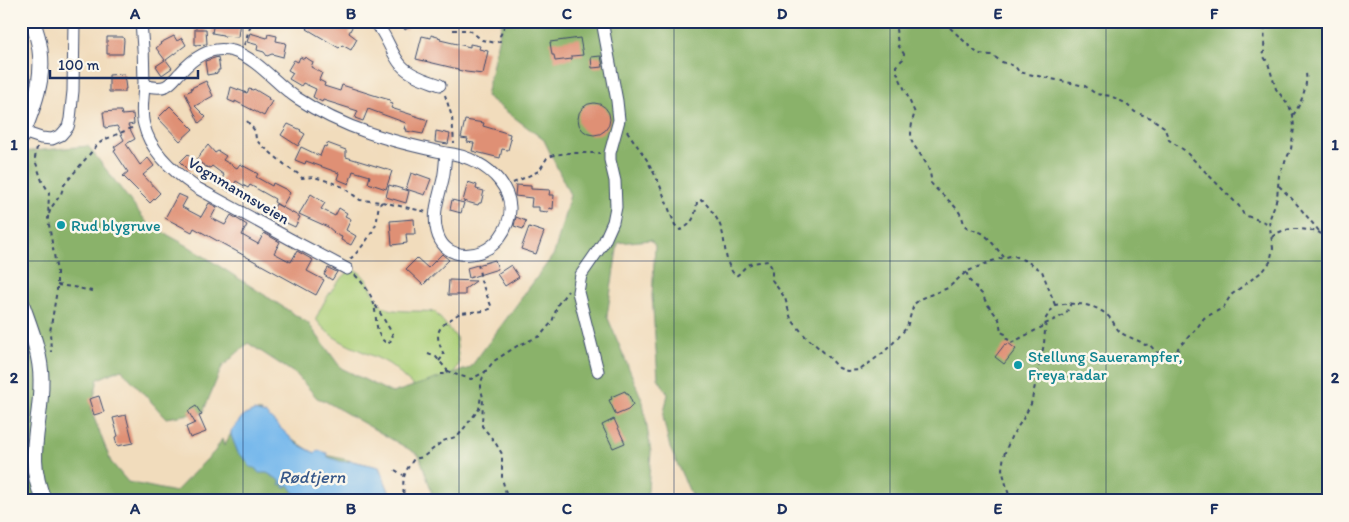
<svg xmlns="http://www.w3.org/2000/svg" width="1349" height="522" font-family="Itim,sans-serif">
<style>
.green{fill:#add07a;stroke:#64806c}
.forest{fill:#8ab26a;stroke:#527064}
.water{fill:#78b9ec;stroke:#4a74a5}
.building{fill:#df9075}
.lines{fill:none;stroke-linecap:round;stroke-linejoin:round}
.street-casing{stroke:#3b496c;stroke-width:13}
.secondary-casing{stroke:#3b496c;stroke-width:17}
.path{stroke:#3b496c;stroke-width:2;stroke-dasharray:4 4;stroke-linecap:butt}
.street{stroke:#fff;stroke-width:11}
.secondary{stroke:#fff;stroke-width:15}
.grid{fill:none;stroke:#1b2f5e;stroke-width:1;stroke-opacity:0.55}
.culture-dot{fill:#0f9aa8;stroke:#fbf7ec;stroke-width:2}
.labels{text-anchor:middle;stroke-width:5;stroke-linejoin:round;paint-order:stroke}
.street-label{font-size:16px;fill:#1b2f5e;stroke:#fbf7ec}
.culture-label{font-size:16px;fill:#0d838f;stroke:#fbf7ec;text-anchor:start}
.water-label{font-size:18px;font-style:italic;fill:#375889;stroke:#fbf7ec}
.neatline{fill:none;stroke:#1b2f5e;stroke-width:2}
.grid-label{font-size:16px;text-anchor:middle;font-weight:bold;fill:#1b2f5e}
</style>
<rect width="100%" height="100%" fill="#fbf7ec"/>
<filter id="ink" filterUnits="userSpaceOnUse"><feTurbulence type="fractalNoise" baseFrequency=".02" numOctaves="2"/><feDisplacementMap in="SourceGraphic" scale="10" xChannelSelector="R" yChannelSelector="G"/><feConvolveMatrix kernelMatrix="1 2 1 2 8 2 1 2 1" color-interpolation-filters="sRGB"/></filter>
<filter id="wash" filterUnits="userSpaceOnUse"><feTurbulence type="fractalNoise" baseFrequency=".0096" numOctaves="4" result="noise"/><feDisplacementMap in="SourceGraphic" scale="20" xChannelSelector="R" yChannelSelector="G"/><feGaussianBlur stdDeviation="1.12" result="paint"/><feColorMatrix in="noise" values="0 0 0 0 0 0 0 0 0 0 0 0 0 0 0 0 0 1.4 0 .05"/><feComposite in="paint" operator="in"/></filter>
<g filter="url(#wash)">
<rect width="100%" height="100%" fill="#f1dcbc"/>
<!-- green -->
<path class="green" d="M352,269C372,275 372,300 384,307C394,313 422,310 435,312L456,337L459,364L448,383L422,390C418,388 412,386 409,382C401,376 398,370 389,364C365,350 332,344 316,319C324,300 335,282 352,269Z"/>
<!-- forest -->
<polygon class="forest" points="502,21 1328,21 1328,501 694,501 670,448 663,417 668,394 658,378 652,296 655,246 651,240 618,243 607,316 643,402 651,452 647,501 435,501 419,455 325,401 317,398 297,375 248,343 222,367 203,412 166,418 121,369 98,379 91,410 111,462 128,482 175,492 215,451 222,439 224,446 235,426 256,418 258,410 292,439 312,452 379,467 393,501 21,501 21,152 88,146 148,224 188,246 308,323 341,368 392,393 470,368 554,254 570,195 544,140 486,96"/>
<!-- water -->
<polygon class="water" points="254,411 266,414 297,444 315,453 318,450 327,453 328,457 342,462 352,461 379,467 393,501 300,501 289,485 284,488 284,483 279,485 281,481 267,473 259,473 255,468 250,467 246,460 238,453 231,435 231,431 243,416"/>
<g id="blocks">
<!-- building -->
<g class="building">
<polygon points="214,21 240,21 238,37 223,36 223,35 212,33"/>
<polygon points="297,21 355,21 349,33 357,39 351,50 342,45 339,48 307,29 308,28"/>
<polygon points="400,21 419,21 405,30"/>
<polygon points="195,29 206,29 207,44 195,45"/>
<polygon points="250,33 267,38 268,34 277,36 276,41 286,43 283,57 272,54 267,56 264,52 257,50 258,45 247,42"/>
<polygon points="431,35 441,38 440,40 470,47 470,44 480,46 479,49 488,51 483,74 466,72 458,70 458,69 416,59 422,36 431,38"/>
<polygon points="174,36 177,41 182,38 186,45 166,60 172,68 162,75 156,66 165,60 156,48 161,44 160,43"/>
<polygon points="107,37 123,37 124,40 123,54 107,54"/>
<polygon points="580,38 583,55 572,56 572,59 555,61 554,55 552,55 550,42"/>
<polygon points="601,56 603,67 592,68 591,57"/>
<polygon points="218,57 220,70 218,70 218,73 207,75 205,61"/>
<polygon points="300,57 304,59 305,57 313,62 311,67 322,73 319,80 325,83 324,86 340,91 342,85 383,98 390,100 389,103 393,104 391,108 428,120 423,134 406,131 407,129 404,129 406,123 368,109 363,121 355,118 358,111 323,100 322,102 313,97 316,89 303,83 301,86 289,79 293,73 288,70 294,60 298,62"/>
<polygon points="124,74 126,89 125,89 125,92 109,92 109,75"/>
<polygon points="206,81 213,96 195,106 206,117 199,123 185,93 192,90 191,88"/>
<polygon points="231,87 247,93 249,89 253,90 254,89 269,98 268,99 272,101 264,116 235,101 235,103 228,100"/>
<circle cx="594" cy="119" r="16"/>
<polygon points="170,106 193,129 180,141 158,118"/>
<polygon points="116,111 121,111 122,115 133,114 134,124 128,125 135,139 126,144 140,165 148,158 154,166 143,175 160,193 150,203 123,176 128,172 114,151 116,150 114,147 124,140 117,126 105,128 103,112"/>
<polygon points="465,120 484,123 483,126 510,134 509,139 511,139 508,150 502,149 500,158 472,151 474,143 467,142 468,139 461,138"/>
<polygon points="288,124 301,130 300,131 305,134 298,146 281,135"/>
<polygon points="436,131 450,134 448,144 435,142"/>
<polygon points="327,143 346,150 346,157 392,171 386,189 368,183 370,176 353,171 349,184 337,179 339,173 306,161 305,164 295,160 301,147 320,156 324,146 326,147"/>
<polygon points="208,145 215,153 218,151 226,156 223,160 237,168 240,164 253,171 258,174 256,177 272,186 273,183 287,190 290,193 282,207 274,202 275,199 250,185 248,188 236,181 230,192 219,185 224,175 212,166 210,168 208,167 208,168 196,160"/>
<polygon points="188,154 197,164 189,171 180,162"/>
<polygon points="411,173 417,175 417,174 431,179 425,195 406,189"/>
<polygon points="468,182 477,185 476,189 484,191 481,203 479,203 478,205 463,201"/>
<polygon points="389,185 409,191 406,203 386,197"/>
<polygon points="516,185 531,186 531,189 550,190 549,195 554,195 553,209 549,208 548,212 539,211 539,207 531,207 532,198 515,196"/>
<polygon points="178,194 187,198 182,207 201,217 209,203 217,207 211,218 225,225 231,215 247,225 242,235 249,239 258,244 264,233 280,242 274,253 291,262 297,251 313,260 307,271 324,280 316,295 194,228 192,232 165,218"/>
<polygon points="311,194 325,203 321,209 335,216 339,208 347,213 345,216 351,219 346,230 356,236 351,245 341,240 342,237 333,233 334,232 328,227 299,214"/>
<polygon points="452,200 464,203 461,213 450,210"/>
<polygon points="276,204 300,217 295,227 270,215"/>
<polygon points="516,217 526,221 523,229 514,226"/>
<polygon points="414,219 415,234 406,234 407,243 392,245 390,221"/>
<polygon points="529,227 544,232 536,254 521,249"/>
<polygon points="442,254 449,260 423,285 406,269 417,258 428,268"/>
<polygon points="495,260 498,269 469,278 467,268"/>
<polygon points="511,265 519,277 505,286 497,274"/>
<polygon points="328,268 337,272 332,280 324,275"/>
<polygon points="449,280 476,281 465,289 465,295 448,295"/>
<polygon points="1008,343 1016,349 1004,364 995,357 1005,344 1007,345"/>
<polygon points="625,391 626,393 628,393 633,405 628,410 616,415 609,400 612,399 611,397"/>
<polygon points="99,396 104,412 94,415 89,399"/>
<polygon points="196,406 202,415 199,416 206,432 190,438 186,427 195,423 188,411"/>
<polygon points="126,415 133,443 117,446 115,437 118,436 113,418"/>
<polygon points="614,419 625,443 613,448 602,425"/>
</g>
</g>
</g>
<g filter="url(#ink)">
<use href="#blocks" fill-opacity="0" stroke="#3b496c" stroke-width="1"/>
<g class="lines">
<defs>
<g id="street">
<path d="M141,21C143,42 144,62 144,83C144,96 140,111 144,125C150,151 175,173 197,188L290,239L347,269"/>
<path d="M374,21C387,34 390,52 401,65C411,76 427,80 440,85"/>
<path d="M144,85C151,87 159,89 166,86C172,83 176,77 180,73C194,57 211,45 233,51C258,59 276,84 297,98C344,129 393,142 446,153C445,161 445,170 443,179C439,197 432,214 437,232C440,244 448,252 460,254C476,256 491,250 500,237C530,196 487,157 446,153"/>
<polyline points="23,132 41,138 52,139 61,135 68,127 70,119 73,91 74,21"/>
<polyline points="598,371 578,292 581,275 604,242 613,222 616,207 615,181 610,160 610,153 619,120 617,101 602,21"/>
</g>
<g id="secondary">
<path d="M21,137C38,97 50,64 32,21"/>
<path d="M21,302C30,328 41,353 41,380C42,425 24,455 44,501"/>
</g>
</defs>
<!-- street casing -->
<use href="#street" class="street-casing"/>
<!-- secondary casing -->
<use href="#secondary" class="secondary-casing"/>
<!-- path -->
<g class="path">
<path d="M895,21L898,45L904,54L903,59L896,66V70L915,113C912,118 909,138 913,144C921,156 932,168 931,183C942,197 962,207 964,225C970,230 976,230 982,233C991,239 997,250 1004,257"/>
<polyline points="946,21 948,26 978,54 992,55 1002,62 1015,66 1019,72 1085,86 1096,94 1111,96 1125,103 1135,112 1151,118 1164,127 1169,140 1184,150 1239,206 1244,215 1270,224"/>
<polyline points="453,30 469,30 482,40 496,43 500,41 500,36 507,21"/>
<polyline points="244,45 252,21"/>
<polyline points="445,95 452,117 454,143"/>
<path d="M1293,115C1300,107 1310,81 1305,70"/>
<polyline points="247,121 255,131 256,139 259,143 290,169 297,173 302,178 314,177 331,182 343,187 360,200 382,202 427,212"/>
<path d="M627,131L647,160L659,183L675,225L680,230C693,225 696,214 697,201L703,200C710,209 719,219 722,231C726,245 724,265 736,276C741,273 743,268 748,265C754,262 762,262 768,261L772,268V280L785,298L791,319L805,336L827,355L839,368L847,371L860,370L884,352L897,339L907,327L914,304L922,298L948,288L966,272L992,261L1010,256H1015L1028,262L1042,271L1055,305"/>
<polyline points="37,147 35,158 36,163 42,181 49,192 48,219 57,272 57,290 50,332 51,352"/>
<polyline points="513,183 539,171 547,158 554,155 568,153 600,153"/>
<polyline points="1279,186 1295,202 1319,231"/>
<polyline points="49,214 51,208 61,194 64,185 98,144 106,139 134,127"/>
<path d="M1272,237C1283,226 1306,228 1320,233L1328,244"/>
<path d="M350,259C359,252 375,231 377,220C378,213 377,207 382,202"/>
<polyline points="966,272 970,281 982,294 987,304 999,319 1001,332 1005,334 1005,338 1013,342"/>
<path d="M355,275C363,283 369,291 373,301C378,316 373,336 388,344L393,338L392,333L373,301"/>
<polyline points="57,285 73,287 92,291"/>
<polyline points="1045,324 1066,314 1071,303"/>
<polyline points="1011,343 1044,326"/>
<polyline points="428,354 436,357 447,370 447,374 441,374"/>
<path d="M439,361L444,355C436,337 434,330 451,319C455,317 457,314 461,313C471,311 483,313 492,308L481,281L478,263"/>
<polyline points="447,370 451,373 471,379 485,372"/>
<polyline points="395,470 403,475"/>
<path d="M404,501C403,480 401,476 414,459L423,457L443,441L458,436L479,409L481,395"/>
<polyline points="508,501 502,478 502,454 495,442 482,426 483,398 481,389 481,382 485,372 494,361 517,346 540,336 552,322 558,304 568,291"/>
<path d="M1012,501L1008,492L1002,469L1004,455L1011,437L1023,419L1031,404L1044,344L1046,318L1055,305C1075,302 1097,303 1111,319C1114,323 1116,328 1120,332C1128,338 1138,339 1145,345L1149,344L1157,353L1160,352L1177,353L1178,348L1197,328L1204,318L1223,308L1231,295L1264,270L1270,262L1273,248L1269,221L1277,198L1279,175L1291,149L1294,128L1293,115L1288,104L1276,89L1268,63L1262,54L1264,52L1265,21"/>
</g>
<!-- street -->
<use href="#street" class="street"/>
<!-- secondary -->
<use href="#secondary" class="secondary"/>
</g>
</g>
<!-- grid -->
<path class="grid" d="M243,21V501M459,21V501M674,21V501M890,21V501M1106,21V501M21,261H1328"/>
<!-- markers -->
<g class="culture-dot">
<circle cx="61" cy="225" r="5"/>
<circle cx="1018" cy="365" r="5"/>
</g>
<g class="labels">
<!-- street labels -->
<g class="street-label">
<text transform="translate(239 190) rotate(31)" y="6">Vognmannsveien</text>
</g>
<!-- culture labels -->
<g class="culture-label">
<text x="71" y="231">Rud blygruve</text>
<text x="1028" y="362">Stellung Sauerampfer,<tspan x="1028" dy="18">Freya radar</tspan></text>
</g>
<!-- water labels -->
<g class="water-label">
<text x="312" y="483">Rødtjern</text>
</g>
</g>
<!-- margin -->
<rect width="1349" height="522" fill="none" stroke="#fbf7ec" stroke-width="55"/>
<!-- scale -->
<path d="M50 70v8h148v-8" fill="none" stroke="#1b2f5e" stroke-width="2.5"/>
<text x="58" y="70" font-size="15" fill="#1b2f5e" stroke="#fbf7ec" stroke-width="4" paint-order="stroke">100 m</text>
<rect x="28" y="28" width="1294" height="466" class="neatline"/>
<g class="grid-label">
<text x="135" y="19">A</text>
<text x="351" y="19">B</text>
<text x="567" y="19">C</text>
<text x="782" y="19">D</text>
<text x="998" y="19">E</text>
<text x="1214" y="19">F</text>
<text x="14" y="150">1</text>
<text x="1335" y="150">1</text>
<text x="14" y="383">2</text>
<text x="1335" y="383">2</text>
<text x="135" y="514">A</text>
<text x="351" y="514">B</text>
<text x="567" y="514">C</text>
<text x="782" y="514">D</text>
<text x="998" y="514">E</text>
<text x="1214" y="514">F</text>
</g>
</svg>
